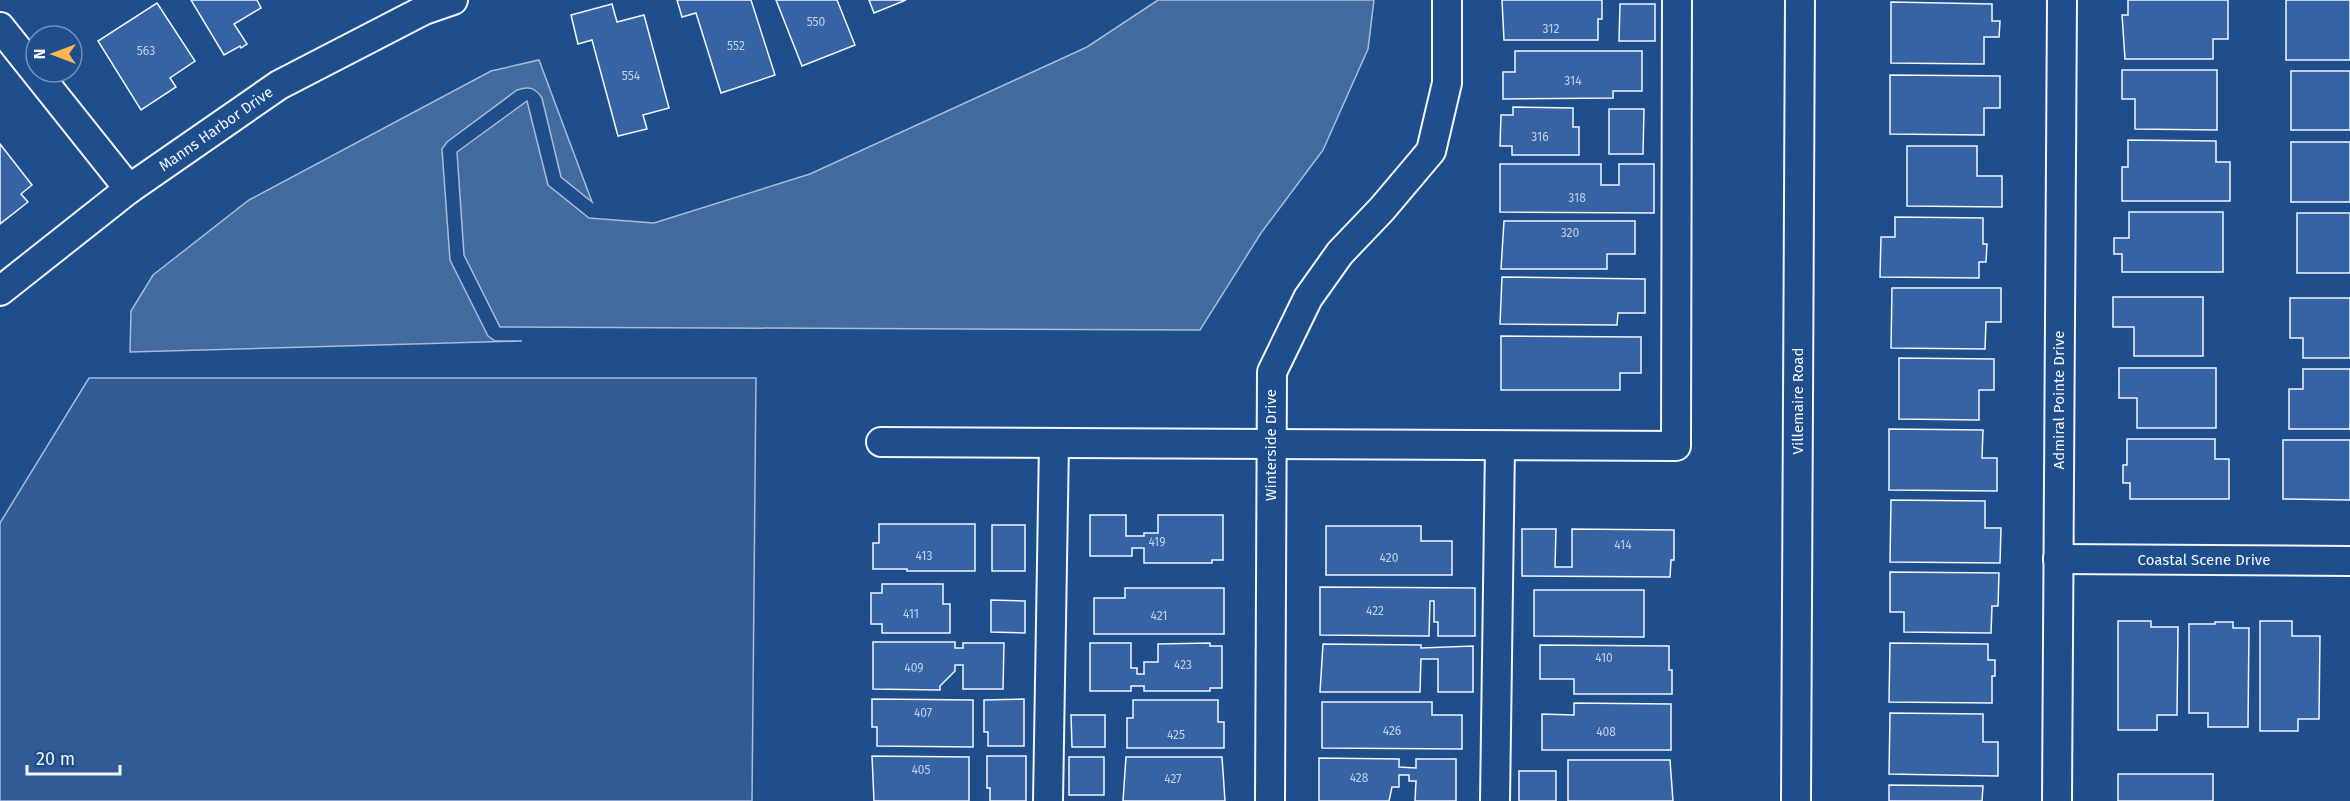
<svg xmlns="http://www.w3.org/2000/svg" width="2350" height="801" font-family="'Fira Sans',sans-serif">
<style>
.green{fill:#305b95;stroke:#a8bbd7;stroke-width:1.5}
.water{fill:#446ba0;stroke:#a8bbd7;stroke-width:1.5}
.building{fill:#3563a3;stroke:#f2f6ff;stroke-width:1.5}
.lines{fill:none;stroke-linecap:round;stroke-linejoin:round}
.minor-casing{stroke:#f2f6ff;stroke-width:32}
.minor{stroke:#1f4e8c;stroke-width:28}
.labels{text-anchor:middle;stroke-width:4.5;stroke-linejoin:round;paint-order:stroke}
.number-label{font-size:12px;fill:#c3d1e8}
.street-label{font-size:15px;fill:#f2f6ff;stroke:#1f4e8c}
</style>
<rect width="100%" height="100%" fill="#1f4e8c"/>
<!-- green -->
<polygon class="green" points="89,378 756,378 752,801 0,801 0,523"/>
<!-- water -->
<g class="water">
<polygon points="1158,0 1374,0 1368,49 1323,150 1261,233 1200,330 500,327 464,255 457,152 527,101 548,185 589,218 654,223 810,174 1087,47"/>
<path d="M539,60L592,202L561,177L542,98C535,87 528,86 517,90L447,142L442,149L450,260L488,336L495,341H522L130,352L131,311L153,275L249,200L491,71Z"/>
</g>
<!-- building -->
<g class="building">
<polygon points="191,0 257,0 261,8 234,24 247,44 241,48 240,46 224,55"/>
<polygon points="677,0 751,0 775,75 721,93 696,13 682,17"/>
<polygon points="776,0 837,0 855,45 802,66"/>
<polygon points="869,0 906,0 874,13"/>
<polygon points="1502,0 1602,0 1602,19 1598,19 1598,40 1504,40"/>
<polygon points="2128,0 2228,0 2228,39 2213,39 2213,59 2125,59 2122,15 2128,15"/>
<rect x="2286" y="0" width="64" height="60"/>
<polygon points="1891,2 1992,4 1992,21 2000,21 1999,37 1984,37 1984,64 1891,63"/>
<polygon points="157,3 195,61 170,78 176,87 141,110 98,41"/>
<polygon points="612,4 617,22 644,15 669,108 643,115 647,129 618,136 592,40 578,44 571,15"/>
<polygon points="1620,4 1655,4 1655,41 1619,41"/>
<polygon points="1515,51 1642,51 1642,91 1613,91 1613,98 1503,99 1503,72 1515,72"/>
<polygon points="2122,70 2217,70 2217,130 2135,129 2135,99 2122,99"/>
<rect x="2291" y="71" width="59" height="59"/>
<polygon points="1890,75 2000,76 2000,108 1984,108 1984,135 1890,134"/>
<polygon points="1513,107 1573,108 1573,127 1579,127 1579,155 1512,155 1512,146 1500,146 1501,115 1513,115"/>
<polygon points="1609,109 1644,109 1643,154 1609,154"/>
<polygon points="2128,140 2216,141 2216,162 2230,162 2230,201 2122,201 2122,167 2128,167"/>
<rect x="2291" y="142" width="59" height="60"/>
<polygon points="0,144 32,185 21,194 28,202 0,224"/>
<polygon points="1907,146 1977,146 1977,176 2002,176 2002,207 1907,206"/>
<polygon points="1500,164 1601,164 1601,185 1619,185 1619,164 1654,164 1654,213 1500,212"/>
<polygon points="2129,212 2223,212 2223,272 2122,272 2122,254 2114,254 2114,238 2129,238"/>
<rect x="2297" y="213" width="53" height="60"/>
<polygon points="1895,217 1983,218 1983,244 1987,244 1986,262 1979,262 1979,278 1880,277 1881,237 1895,237"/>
<polygon points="1504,221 1635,221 1635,254 1607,254 1607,269 1501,269"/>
<polygon points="1502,277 1645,279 1645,313 1618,313 1617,325 1500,324"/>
<polygon points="1892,288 2001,288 2001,322 1986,322 1985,349 1891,348"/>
<polygon points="2113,297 2203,297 2203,356 2134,356 2134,327 2113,327"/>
<polygon points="2290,298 2350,298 2350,358 2303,358 2303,338 2290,338"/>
<polygon points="1501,336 1641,337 1641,373 1620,373 1620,390 1501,390"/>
<polygon points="1899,358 1994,359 1994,390 1979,390 1979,420 1899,419"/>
<polygon points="2119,368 2216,368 2216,428 2137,428 2137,398 2119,398"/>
<polygon points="2303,369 2350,369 2350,429 2289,429 2289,389 2303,389"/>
<polygon points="1889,429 1983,430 1982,458 1997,458 1997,491 1889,490"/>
<polygon points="2127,439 2215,439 2215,459 2229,459 2229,499 2130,499 2130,483 2123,483 2123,465 2127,465"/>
<polygon points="2283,440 2350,440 2350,500 2283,499"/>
<polygon points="1891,500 1985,501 1985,528 2001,528 2000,563 1890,562"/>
<polygon points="1090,515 1126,515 1126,536 1144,536 1144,533 1158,533 1158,515 1223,515 1223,560 1212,560 1212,563 1144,563 1144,548 1132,548 1132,556 1090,556"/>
<polygon points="879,524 975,524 975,571 907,571 907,569 873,569 873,543 879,543"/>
<rect x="992" y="525" width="33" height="46"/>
<polygon points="1326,526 1421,526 1421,541 1452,541 1452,575 1326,575"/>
<polygon points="1522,529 1556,529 1555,567 1572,567 1572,529 1674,530 1674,560 1671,560 1670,577 1522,576"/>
<polygon points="1890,572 1999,573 1998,606 1992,606 1991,633 1904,632 1904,612 1890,612"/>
<polygon points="882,584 943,584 943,604 950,604 950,633 882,633 882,624 871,624 871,593 882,593"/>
<polygon points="1320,587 1475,588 1475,636 1438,636 1438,622 1434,622 1434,601 1430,601 1429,636 1320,635"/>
<polygon points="1125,588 1224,588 1224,634 1094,634 1094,598 1125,598"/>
<polygon points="1534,590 1644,590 1644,637 1534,636"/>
<polygon points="991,600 1025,601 1025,633 991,632"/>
<polygon points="2118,621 2151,621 2151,627 2178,627 2177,715 2157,715 2157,730 2118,730"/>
<polygon points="2260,621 2292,621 2292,636 2320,636 2319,719 2298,719 2298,731 2260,731"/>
<polygon points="2215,622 2233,622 2233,628 2249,628 2248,727 2208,727 2208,713 2189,713 2189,624 2215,624"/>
<polygon points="873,642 955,642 955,648 963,648 963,643 1004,643 1003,689 963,689 963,665 955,665 955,671 940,686 940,690 873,689"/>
<polygon points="1090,643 1131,643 1131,668 1137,668 1137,674 1144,674 1144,662 1158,662 1158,644 1210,643 1210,646 1222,646 1222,688 1210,688 1210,691 1144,691 1144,686 1131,686 1131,691 1090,691"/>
<polygon points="1890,643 1988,644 1988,660 1995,660 1995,676 1992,676 1992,703 1889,702"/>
<polygon points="1323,644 1421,645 1421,648 1473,646 1473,692 1438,692 1438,659 1421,659 1420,692 1320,692"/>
<polygon points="1540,645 1669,646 1669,670 1672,670 1672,694 1574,694 1574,679 1540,679"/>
<polygon points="872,699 973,700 973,747 877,746 877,727 872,727"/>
<polygon points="1024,699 1024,746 988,746 988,732 984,732 984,700"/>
<polygon points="1133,700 1218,700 1218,722 1224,722 1224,748 1127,748 1127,718 1133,718"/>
<polygon points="1322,702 1432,702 1432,715 1462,715 1462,749 1322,748"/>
<polygon points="1574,703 1671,704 1671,750 1542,750 1542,714 1574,715"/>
<polygon points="1890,713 1983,714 1983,742 1998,742 1998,776 1889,774"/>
<polygon points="1071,715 1105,715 1105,747 1072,747"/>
<polygon points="872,756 969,757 969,801 874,801"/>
<polygon points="987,756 1026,756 1026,801 990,801 990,788 987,788"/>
<rect x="1069" y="757" width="35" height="38"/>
<polygon points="1126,757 1222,757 1225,801 1123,801"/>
<polygon points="1319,758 1399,759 1399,767 1416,768 1416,759 1456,759 1456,801 1415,801 1416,781 1409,781 1409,775 1399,775 1399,787 1392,787 1389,801 1319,801"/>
<polygon points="1568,760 1670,760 1673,801 1568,801"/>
<rect x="1519" y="771" width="37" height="30"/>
<rect x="2118" y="774" width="95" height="27"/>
<polygon points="1889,785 1983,786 1982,801 1889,801"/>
</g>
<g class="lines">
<defs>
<g id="minor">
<polyline points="0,27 129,189"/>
<polyline points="0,291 129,189 279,85 424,10 453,0"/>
<polyline points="881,442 1676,446 1677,0"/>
<polyline points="2058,559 2350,561"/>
<polyline points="1048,801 1054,443"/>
<polyline points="1270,801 1272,372 1308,298 1340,253 1382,209 1431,151 1447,83 1447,0"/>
<polyline points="1495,801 1500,446"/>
<polyline points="1796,801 1800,0"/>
<polyline points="2057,801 2062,0"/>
</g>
</defs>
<!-- minor casing -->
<use href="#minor" class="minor-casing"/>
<!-- minor -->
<use href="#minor" class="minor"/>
</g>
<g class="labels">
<!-- number labels -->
<g class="number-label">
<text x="816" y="26">550</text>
<text x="1551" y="33">312</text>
<text x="736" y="50">552</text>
<text x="146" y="55">563</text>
<text x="631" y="80">554</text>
<text x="1573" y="85">314</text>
<text x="1540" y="141">316</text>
<text x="1577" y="202">318</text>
<text x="1570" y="237">320</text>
<text x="1157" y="546">419</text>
<text x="1623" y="549">414</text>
<text x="924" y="560">413</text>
<text x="1389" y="562">420</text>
<text x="1375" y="615">422</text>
<text x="911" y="618">411</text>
<text x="1159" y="620">421</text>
<text x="1604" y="662">410</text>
<text x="1183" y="669">423</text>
<text x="914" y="672">409</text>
<text x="923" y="717">407</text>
<text x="1392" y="735">426</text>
<text x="1606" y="736">408</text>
<text x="1176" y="739">425</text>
<text x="921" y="774">405</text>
<text x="1359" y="782">428</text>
<text x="1173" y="783">427</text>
</g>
<!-- street labels -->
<g class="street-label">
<text transform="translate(216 129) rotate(-35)" y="5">Manns Harbor Drive</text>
<text transform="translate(2059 400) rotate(-90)" y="5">Admiral Pointe Drive</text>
<text transform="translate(1798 401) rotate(-90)" y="5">Villemaire Road</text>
<text transform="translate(1271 445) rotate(-90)" y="5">Winterside Drive</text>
<text x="2204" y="565">Coastal Scene Drive</text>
</g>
</g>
<!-- north arrow -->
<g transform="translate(54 54) rotate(270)"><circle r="28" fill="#1f4e8c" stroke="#7391ba" stroke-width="1.5"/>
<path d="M0-4.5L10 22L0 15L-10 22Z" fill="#ffb74d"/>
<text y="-9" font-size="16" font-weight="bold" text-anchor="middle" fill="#f2f6ff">N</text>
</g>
<!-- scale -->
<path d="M27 765v9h93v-9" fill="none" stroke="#f2f6ff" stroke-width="3"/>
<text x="36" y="765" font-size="18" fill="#f2f6ff" stroke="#1f4e8c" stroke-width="4.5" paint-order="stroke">20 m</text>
</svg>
